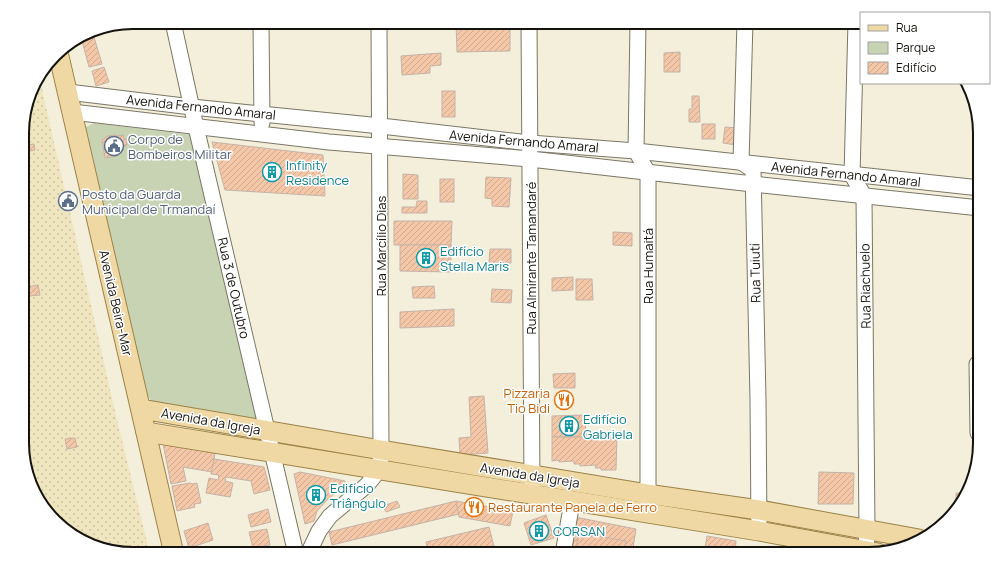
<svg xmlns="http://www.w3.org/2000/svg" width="1002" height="576" font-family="Manrope,sans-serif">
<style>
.sand{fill:url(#sand-dots)}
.park{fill:#c7d3b2}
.building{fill:url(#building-hatch);stroke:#c5b3a7}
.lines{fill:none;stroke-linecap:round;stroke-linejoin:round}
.minor-casing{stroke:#7a7765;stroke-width:17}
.major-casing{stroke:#9c8247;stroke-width:21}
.minor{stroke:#fff;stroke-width:15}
.major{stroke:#efd8a3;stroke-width:19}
.labels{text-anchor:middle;stroke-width:3;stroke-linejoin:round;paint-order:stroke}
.street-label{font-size:13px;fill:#15130d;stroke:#fff}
.service-label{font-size:13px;fill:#4e5e75;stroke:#fff;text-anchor:start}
.culture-label{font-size:13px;fill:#0d838f;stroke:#fff;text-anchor:start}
.food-label{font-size:13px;fill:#c56008;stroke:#fff;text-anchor:end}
.rim{fill:none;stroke:#15130d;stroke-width:2}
</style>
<defs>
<pattern id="sand-dots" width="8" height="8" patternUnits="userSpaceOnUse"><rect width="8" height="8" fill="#efe5bf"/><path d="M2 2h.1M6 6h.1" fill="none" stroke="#ccc4a3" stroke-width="1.8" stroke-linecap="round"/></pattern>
<pattern id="building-hatch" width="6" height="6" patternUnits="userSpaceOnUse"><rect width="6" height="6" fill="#f4c7a8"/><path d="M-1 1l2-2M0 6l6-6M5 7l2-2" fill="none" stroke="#d0aa8f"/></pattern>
</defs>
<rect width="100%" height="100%" fill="#f3efdb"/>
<!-- sand -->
<polygon class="sand" points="39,76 117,420 150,554 132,554 78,539 41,505 23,458 23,118 34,83"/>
<!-- park -->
<polygon class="park" points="94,123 193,135 259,423 153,403 146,394 84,128"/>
<!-- building -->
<g class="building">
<polygon points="456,22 510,22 510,51 457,52"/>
<polygon points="94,37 102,64 89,67 82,41"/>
<polygon points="680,52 680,72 664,72 664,53"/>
<polygon points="441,53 441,65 430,66 430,73 402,75 401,56"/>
<polygon points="104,67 109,82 96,86 92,71"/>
<rect x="442" y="91" width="13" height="26"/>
<polygon points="692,96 699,96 700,122 689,122 689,109 692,109"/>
<rect x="702" y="124" width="13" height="15"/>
<polygon points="725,127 738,128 736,145 723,143"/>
<polygon points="116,135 117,136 123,135 124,139 126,139 127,145 116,149 117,156 105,158 102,140 108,136"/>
<polygon points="212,142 323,155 325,196 225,190"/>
<polygon points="34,144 35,150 24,152 23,146"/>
<polygon points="403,174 418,175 418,199 403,199"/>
<polygon points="486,177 511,178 509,207 492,206 492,199 485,198"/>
<rect x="440" y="179" width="14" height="23"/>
<polygon points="71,196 72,204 65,206 63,198"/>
<polygon points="417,201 427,201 427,213 402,213 402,207 416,207"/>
<polygon points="394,221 452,221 451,245 394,245"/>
<polygon points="613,232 632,233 632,246 613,245"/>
<polygon points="400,245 451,245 451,272 400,271"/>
<polygon points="490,249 511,249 511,263 489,262"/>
<polygon points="573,277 573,290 552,291 552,278"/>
<polygon points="576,279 592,279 593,300 576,300"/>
<polygon points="38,285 40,295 29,296 28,287"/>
<polygon points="434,286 435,298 413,298 412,287"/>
<polygon points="492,289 512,290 511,303 491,302"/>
<polygon points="454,309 454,326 400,328 400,312"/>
<polygon points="575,373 575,388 554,388 553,374"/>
<polygon points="484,396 488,453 460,455 459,438 471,437 469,397"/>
<polygon points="585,415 586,437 552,437 552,416"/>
<polygon points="552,437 617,437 616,470 601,470 601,468 595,468 596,465 580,466 580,464 574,464 574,461 559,462 559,460 552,461"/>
<polygon points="75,438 77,447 67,449 65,439"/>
<polygon points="163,444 215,453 212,472 183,467 186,481 171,484"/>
<polygon points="214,459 264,467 270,490 254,494 251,481 226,477 225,481 233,483 230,497 206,493 209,478 218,480 219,475 211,474"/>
<polygon points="300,472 345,481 345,487 340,489 326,501 317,511 314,521 305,524 294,474"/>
<polygon points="819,472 854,473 853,504 818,504"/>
<polygon points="190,483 192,484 197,483 201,503 194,504 195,507 177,511 172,486"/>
<polygon points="956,493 967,493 965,498 956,508"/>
<polygon points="397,501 400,507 386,512 383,506"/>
<polygon points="456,501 459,514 332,545 329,532"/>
<polygon points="456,501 513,511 510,526 459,517"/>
<polygon points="268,509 271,522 251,527 248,515"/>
<polygon points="546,515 554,538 531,545 524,523"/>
<polygon points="575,517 636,529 632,554 568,554"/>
<polygon points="208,523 213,540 189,548 184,531"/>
<polygon points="489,527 496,554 429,554 426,542"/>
<polygon points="267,529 270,545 253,548 249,532"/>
<polygon points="579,533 626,541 624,554 575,554"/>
<polygon points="707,536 736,541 735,553 751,554 704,554"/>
</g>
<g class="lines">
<defs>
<g id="minor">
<polyline points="173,22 196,127 296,554"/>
<polyline points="261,22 262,123"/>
<polyline points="529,22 532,485"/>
<polyline points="638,22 636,151 648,173 648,504"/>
<polyline points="745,22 741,162 753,170 758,399 759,531"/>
<polyline points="856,22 852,175 864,196 867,530 866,554"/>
<polyline points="68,92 192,107 381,126 530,143 636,151 980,188"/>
<polyline points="72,112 329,142 530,159 753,184 980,208"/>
<polyline points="980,364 977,364 978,433 980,433"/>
<polyline points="308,554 319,531 330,516 367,485 380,469 381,450 379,22"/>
<polyline points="563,554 572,502"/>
</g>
<g id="major">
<polyline points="58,52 174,554"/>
<polyline points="141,409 381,450 648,494 759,510 919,539"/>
<polyline points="146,432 759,531 878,553"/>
</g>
</defs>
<!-- minor casing -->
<use href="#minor" class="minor-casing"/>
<!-- major casing -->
<use href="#major" class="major-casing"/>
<!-- minor -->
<use href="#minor" class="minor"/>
<!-- major -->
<use href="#major" class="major"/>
</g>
<!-- icons -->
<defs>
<symbol id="civic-ring" viewBox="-11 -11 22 22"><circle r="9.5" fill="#fff" stroke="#5c6f8a" stroke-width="1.5"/><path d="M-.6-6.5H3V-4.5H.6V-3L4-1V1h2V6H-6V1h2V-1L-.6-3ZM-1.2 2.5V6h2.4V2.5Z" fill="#5c6f8a"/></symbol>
<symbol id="building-ring" viewBox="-11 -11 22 22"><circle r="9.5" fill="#fff" stroke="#0f9aa8" stroke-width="1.5"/><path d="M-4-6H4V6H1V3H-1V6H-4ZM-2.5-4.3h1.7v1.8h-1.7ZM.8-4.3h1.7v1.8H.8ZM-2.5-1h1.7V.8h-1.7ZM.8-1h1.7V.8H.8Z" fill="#0f9aa8"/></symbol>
<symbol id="restaurant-ring" viewBox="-11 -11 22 22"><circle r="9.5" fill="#fff" stroke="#e8710a" stroke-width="1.5"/><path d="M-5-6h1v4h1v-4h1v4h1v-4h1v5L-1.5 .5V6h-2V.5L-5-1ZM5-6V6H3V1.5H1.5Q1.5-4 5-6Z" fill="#e8710a"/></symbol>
</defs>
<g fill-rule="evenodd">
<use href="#civic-ring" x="103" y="135" width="22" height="22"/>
<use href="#building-ring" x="261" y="161" width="22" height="22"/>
<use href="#civic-ring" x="57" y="190" width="22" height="22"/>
<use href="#building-ring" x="415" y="247" width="22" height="22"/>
<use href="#restaurant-ring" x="553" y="389" width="22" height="22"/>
<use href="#building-ring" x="558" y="415" width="22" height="22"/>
<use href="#building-ring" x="305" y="484" width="22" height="22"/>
<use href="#restaurant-ring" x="463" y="496" width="22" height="22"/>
<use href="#building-ring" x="528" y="520" width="22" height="22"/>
</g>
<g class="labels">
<!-- street labels -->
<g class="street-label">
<text transform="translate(201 107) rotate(6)" y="5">Avenida Fernando Amaral</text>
<text transform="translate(524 141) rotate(5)" y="5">Avenida Fernando Amaral</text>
<text transform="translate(846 174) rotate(6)" y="5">Avenida Fernando Amaral</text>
<text transform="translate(381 246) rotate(-90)" y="5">Rua Marcílio Dias</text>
<text transform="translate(531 258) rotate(-90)" y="5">Rua Almirante Tamandaré</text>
<text transform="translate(648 266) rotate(-90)" y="5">Rua Humaitá</text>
<text transform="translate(755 273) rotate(-91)" y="5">Rua Tuiutí</text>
<text transform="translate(865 286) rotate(-91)" y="5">Rua Riachuelo</text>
<text transform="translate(234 288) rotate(77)" y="5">Rua 3 de Outubro</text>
<text transform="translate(116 303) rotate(77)" y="5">Avenida Beira-Mar</text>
<text transform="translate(211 421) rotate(10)" y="5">Avenida da Igreja</text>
<text transform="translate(530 475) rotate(9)" y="5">Avenida da Igreja</text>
</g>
<!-- service labels -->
<g class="service-label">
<text x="128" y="144">Corpo de<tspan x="128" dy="15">Bombeiros Militar</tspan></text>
<text x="82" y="199">Posto da Guarda<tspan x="82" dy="15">Municipal de Trmandaí</tspan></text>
</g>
<!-- culture labels -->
<g class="culture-label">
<text x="286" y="170">Infinity<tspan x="286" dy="15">Residence</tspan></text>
<text x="440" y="256">Edifício<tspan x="440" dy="15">Stella Maris</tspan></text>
<text x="583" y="424">Edifício<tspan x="583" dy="15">Gabriela</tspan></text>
<text x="330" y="493">Edifício<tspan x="330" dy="15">Triângulo</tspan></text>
<text x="553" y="536">CORSAN</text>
</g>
<!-- food labels -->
<g class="food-label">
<text x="550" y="398">Pizzaria<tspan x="550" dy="15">Tio Bidi</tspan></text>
<text x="488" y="512" text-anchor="start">Restaurante Panela de Ferro</text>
</g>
</g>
<!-- crop -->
<path d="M0 0H1002V576H0ZM133 29H869A104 104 0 0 1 973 133V443A104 104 0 0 1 869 547H133A104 104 0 0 1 29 443V133A104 104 0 0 1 133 29Z" fill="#fff" fill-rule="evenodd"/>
<path class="rim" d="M133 29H869A104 104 0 0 1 973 133V443A104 104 0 0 1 869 547H133A104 104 0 0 1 29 443V133A104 104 0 0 1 133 29Z"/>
<!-- legend -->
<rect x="860" y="12" width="130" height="72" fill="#ffffff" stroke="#a1a19e"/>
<rect x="868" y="25" width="20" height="6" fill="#efd8a3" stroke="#a1a19e"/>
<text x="896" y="32" font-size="12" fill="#15130d">Rua</text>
<rect x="868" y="42" width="20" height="12" fill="#c7d3b2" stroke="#a1a19e"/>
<text x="896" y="52" font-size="12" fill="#15130d">Parque</text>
<rect x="868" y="62" width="20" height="12" fill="url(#building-hatch)" stroke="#a1a19e"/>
<text x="896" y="72" font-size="12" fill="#15130d">Edifício</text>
</svg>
